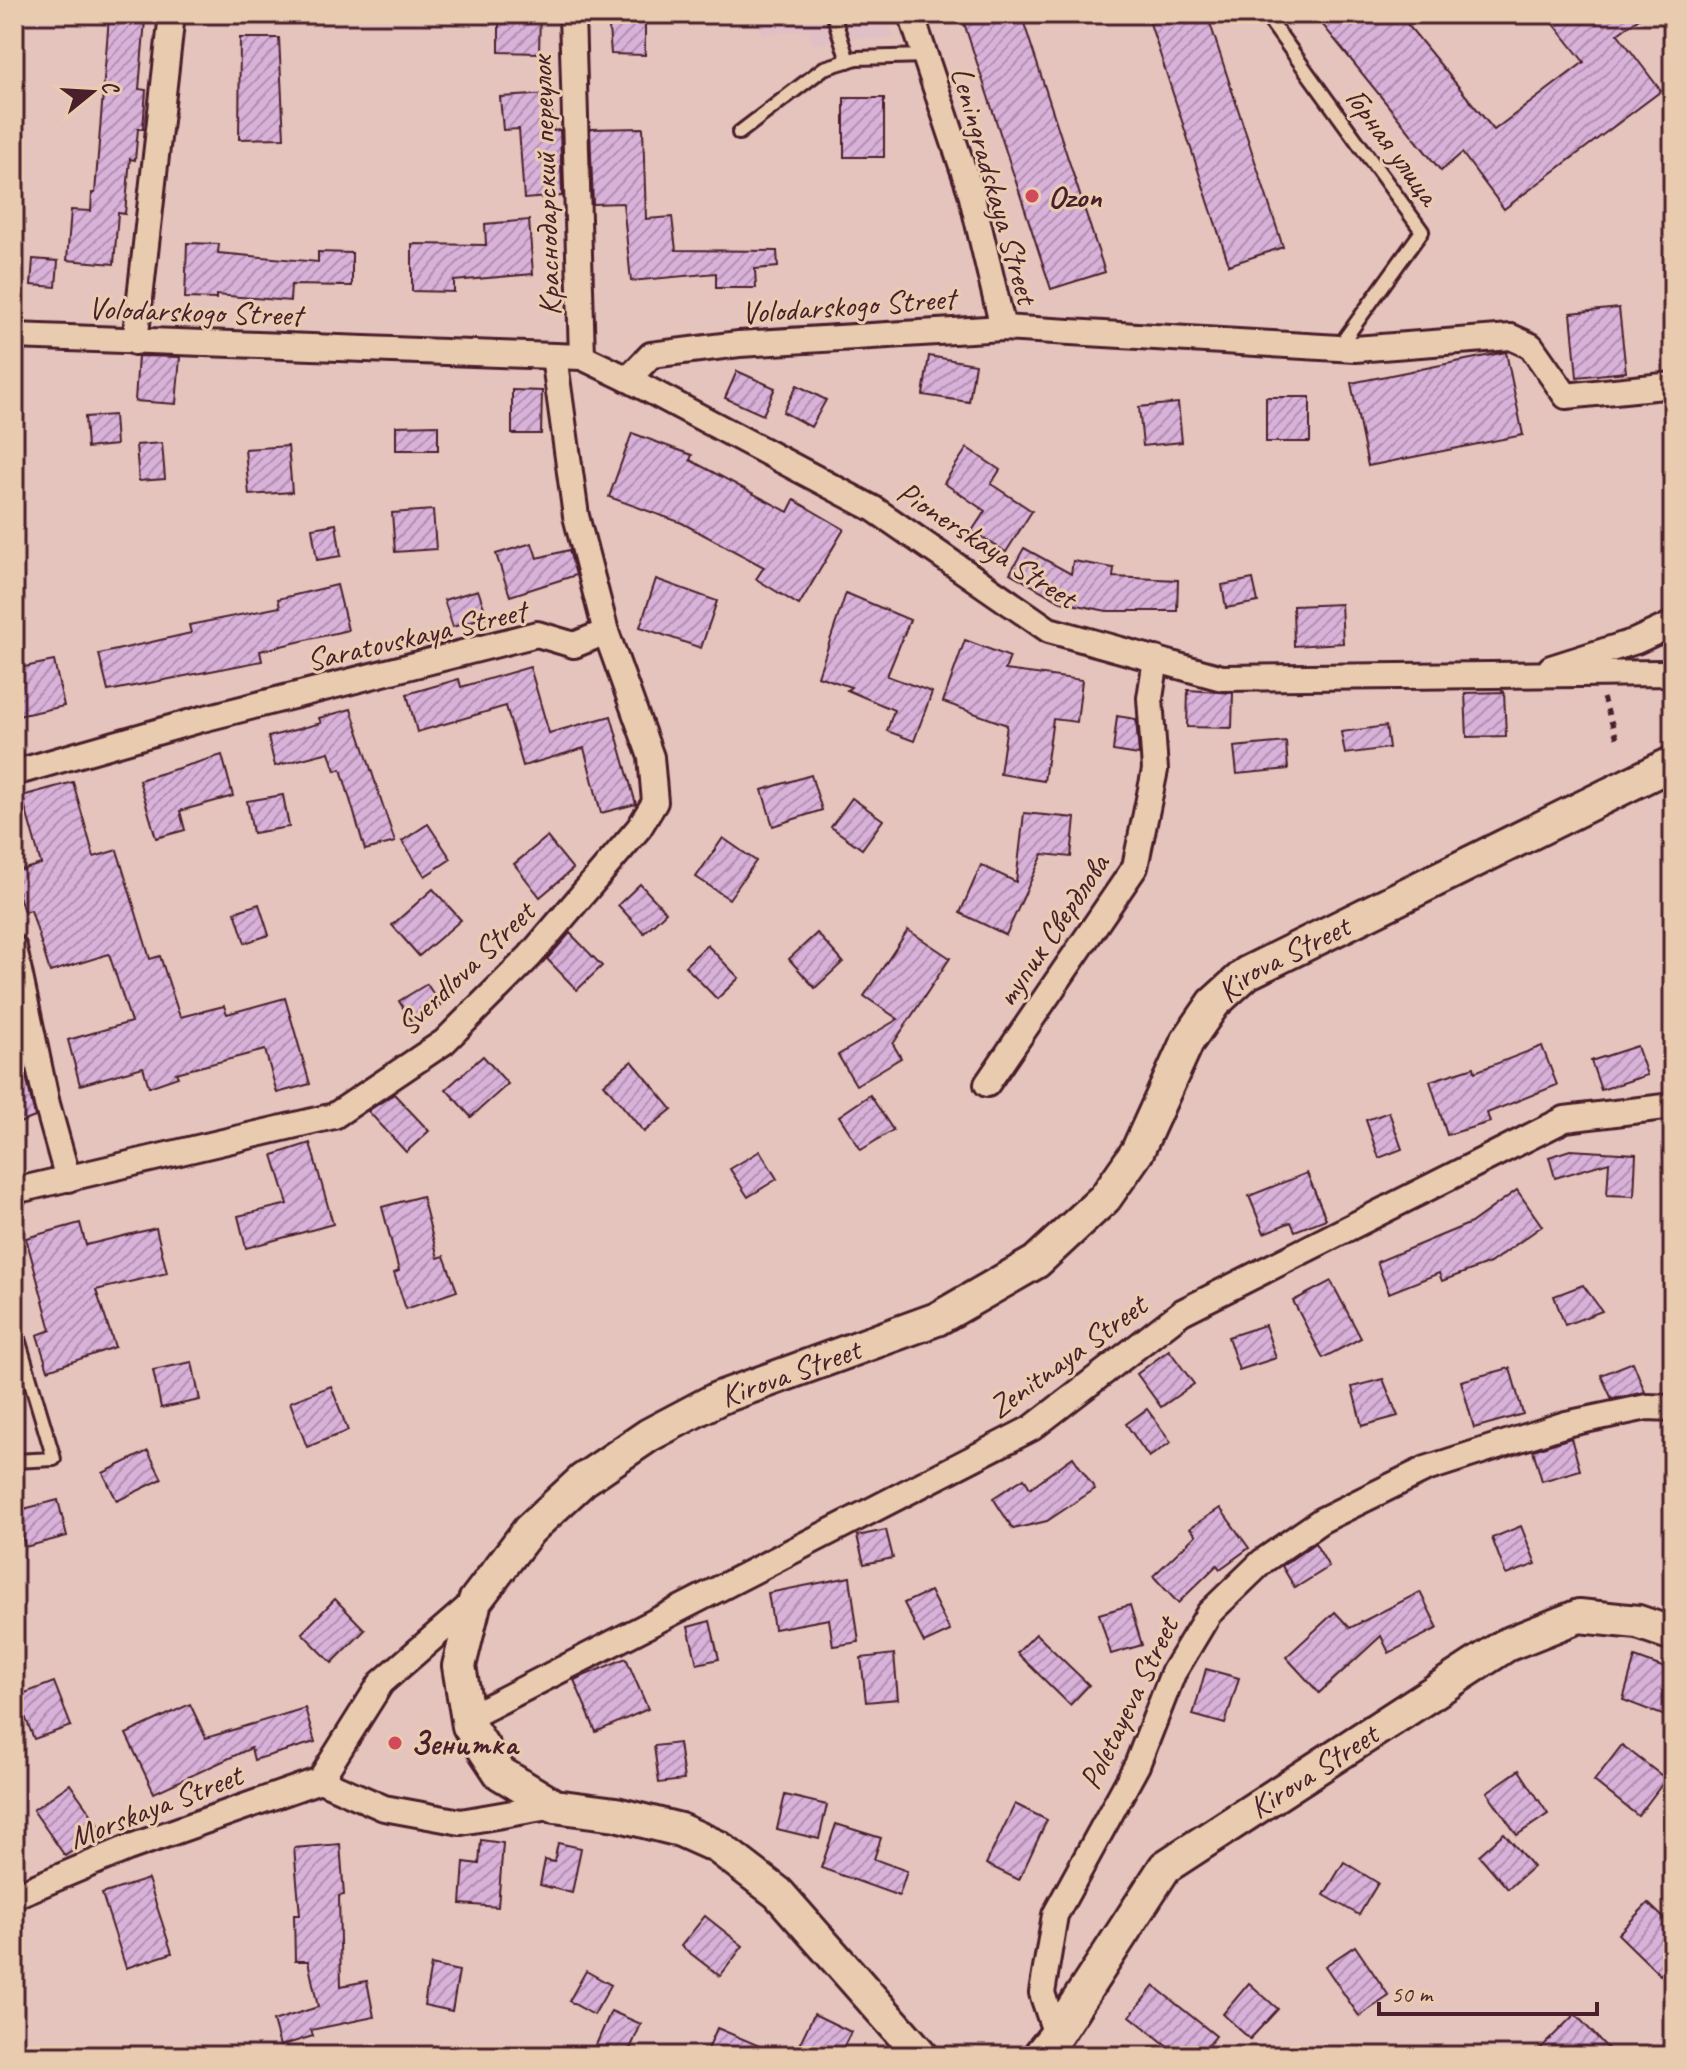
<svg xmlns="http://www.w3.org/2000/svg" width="1687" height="2070" font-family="Caveat,sans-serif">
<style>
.built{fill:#e1bfc6}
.building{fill:url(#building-hatch);stroke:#4a1f2b;stroke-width:2}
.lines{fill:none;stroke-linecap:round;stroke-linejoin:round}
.lane-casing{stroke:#4a1f2b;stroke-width:18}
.street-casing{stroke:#4a1f2b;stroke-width:30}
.secondary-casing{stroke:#4a1f2b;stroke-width:38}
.path{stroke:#4a1f2b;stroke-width:5;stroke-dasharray:6 6;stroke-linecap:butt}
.lane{stroke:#e9ccb0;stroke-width:12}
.street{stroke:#e9ccb0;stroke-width:24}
.secondary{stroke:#e9ccb0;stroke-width:32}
.poi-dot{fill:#d1495b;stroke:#e9ccb0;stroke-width:3}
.labels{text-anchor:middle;stroke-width:6;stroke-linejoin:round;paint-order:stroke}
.street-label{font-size:32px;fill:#4a1f2b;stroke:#e9ccb0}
.poi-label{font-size:32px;font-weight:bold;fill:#4a1f2b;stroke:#e9ccb0;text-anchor:start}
</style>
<defs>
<pattern id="building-hatch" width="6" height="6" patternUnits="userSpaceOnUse" patternTransform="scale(2)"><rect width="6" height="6" fill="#d9b2da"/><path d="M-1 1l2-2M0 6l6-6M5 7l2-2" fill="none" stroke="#b290b1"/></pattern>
</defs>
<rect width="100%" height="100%" fill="#e4c4bd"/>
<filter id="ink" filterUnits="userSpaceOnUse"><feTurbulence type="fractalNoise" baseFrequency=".0125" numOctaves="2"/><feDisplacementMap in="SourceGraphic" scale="16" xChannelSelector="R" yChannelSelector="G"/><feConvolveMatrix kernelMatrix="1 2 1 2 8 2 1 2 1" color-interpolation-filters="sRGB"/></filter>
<g filter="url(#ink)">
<!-- built -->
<polygon class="built" points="750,14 885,14 894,38 840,37 813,46 808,29 763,35"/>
<!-- building -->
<g class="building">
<polygon points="499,14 540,14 539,53 499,52"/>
<polygon points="608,14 645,14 645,55 611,54"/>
<polygon points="983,14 1021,14 1105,272 1051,289 963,20"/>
<polygon points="1147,14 1207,14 1283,247 1229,265"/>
<polygon points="1334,14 1399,14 1494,130 1584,62 1546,14 1644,14 1618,34 1661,91 1504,209 1462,153 1441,171 1322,24"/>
<polygon points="109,17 145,20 139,89 146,90 143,129 138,129 135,160 130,159 125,214 118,213 114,264 67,260 71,210 91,211 92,193 95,193"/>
<polygon points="240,38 279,38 284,138 239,139"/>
<polygon points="551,94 553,131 560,130 562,196 524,199 519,129 503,130 500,97"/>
<rect x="844" y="98" width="40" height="59"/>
<polygon points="643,128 646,219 672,217 676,250 777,251 778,267 755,269 756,288 716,288 716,273 631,281 623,203 593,204 590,129"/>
<polygon points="529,220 533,274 454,281 454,292 412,291 412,244 486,245 485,224"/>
<polygon points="187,243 219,244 218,253 318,262 318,252 352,253 352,286 291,285 290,301 216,295 216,299 185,298"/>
<polygon points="33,259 58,261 56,287 31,285"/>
<polygon points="1619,308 1626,372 1577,377 1571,313"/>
<polygon points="1506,352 1523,435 1368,466 1351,383"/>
<polygon points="138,356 180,357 176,404 135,401"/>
<polygon points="929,356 975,364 969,402 923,395"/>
<polygon points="737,371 775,388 763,415 725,398"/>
<polygon points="797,385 826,400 811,427 783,412"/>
<polygon points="512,390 542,391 541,434 512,434"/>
<rect x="1266" y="397" width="44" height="45"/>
<polygon points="1178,403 1182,442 1143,446 1139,407"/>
<polygon points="114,415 116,445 87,448 85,417"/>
<polygon points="438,425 438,450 396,450 396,426"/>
<polygon points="632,433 692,455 690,460 788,512 794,500 844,529 799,605 756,579 764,567 682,523 609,497"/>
<polygon points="162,443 165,479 139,481 136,445"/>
<polygon points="288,446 292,492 249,495 245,449"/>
<polygon points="967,448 1000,470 991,484 1032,511 1006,552 972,531 985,511 944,483"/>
<polygon points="433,510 436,549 395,552 392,513"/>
<polygon points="336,524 341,556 317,560 312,528"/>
<polygon points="532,543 537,558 569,550 576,575 510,596 496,554"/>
<polygon points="1024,548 1071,574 1073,561 1114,568 1113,577 1178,580 1177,611 1107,611 1061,602 1010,573"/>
<polygon points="656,579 717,601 701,648 640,627"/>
<polygon points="1253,579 1258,602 1226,608 1222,585"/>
<polygon points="337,585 348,630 260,651 262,661 108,691 99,654 191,633 189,625 280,607 278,599"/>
<polygon points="478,590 487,616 453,627 444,600"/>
<polygon points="846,593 910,620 887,676 932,692 914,741 887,731 894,710 847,690 851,687 818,676"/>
<polygon points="1341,604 1343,643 1294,646 1293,606"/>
<polygon points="965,640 1010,657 1005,670 1082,680 1077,722 1053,719 1044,781 1000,774 1007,725 943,702"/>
<polygon points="54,661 64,706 18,716 14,669"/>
<polygon points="530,667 549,733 611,716 636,804 601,813 584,748 523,766 506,706 417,732 407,694 459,679 461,687"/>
<polygon points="1188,690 1233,693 1232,728 1187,727"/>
<polygon points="1504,692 1506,736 1467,737 1465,693"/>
<polygon points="351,709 395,842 365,850 341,769 335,771 329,752 275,766 268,737 321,723 319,718"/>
<polygon points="1117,716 1136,719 1139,755 1113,751"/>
<polygon points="1386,726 1389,748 1345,754 1341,732"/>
<polygon points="1286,742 1288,769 1237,774 1234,747"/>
<polygon points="222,755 233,796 180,811 185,830 156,838 139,780"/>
<polygon points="811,775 822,810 773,826 762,790"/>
<polygon points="73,782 94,857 117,850 150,959 160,956 180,1017 224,1006 227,1014 285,998 310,1084 277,1093 265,1050 176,1073 178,1077 149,1087 143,1067 80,1085 68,1040 131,1022 109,954 50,972 31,910 24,912 14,879 14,872 41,864 22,796"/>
<polygon points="283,795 289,827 253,833 247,801"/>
<polygon points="852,798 883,820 862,849 831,827"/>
<polygon points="1024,813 1075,818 1071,857 1043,854 1006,935 960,913 981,865 1016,882"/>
<polygon points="428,824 451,859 425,876 402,841"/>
<polygon points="547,837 573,869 540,897 514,864"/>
<polygon points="723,838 756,861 729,899 696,877"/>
<polygon points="640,884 666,912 644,933 618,905"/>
<polygon points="433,889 461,920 419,956 392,925"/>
<polygon points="259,904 269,935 245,943 235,912"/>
<polygon points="908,930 950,958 893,1044 901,1058 856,1085 838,1055 898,1019 864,996"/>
<polygon points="570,933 602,966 577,990 547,959"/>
<polygon points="817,933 843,962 815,988 789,959"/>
<polygon points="707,945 739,978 717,999 685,966"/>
<polygon points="427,984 441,1006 413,1024 399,1001"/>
<polygon points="14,1046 17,1046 23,1062 35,1117 14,1125"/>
<polygon points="1542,1046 1557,1085 1487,1113 1490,1122 1447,1135 1430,1081 1474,1067 1475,1072"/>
<polygon points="1637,1046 1647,1075 1601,1090 1591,1061"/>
<polygon points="483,1056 508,1084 471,1117 446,1089"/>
<polygon points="632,1061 672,1109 644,1132 604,1084"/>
<polygon points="394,1094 429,1131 406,1152 368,1111"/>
<polygon points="870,1095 893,1130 861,1150 839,1116"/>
<polygon points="1389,1112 1402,1149 1379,1158 1366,1120"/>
<polygon points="310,1143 333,1224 246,1248 238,1216 288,1204 273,1155"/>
<polygon points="1570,1150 1636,1154 1634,1196 1607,1195 1609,1162 1555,1178 1549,1157"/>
<polygon points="760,1151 777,1179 748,1197 730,1169"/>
<polygon points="1307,1173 1326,1219 1295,1231 1291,1222 1264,1233 1249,1196"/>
<polygon points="1517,1190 1542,1226 1490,1263 1442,1281 1439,1273 1389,1293 1377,1262 1471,1223"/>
<polygon points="422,1196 438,1258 444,1256 457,1291 406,1309 394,1273 399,1271 382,1207"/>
<polygon points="80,1223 86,1245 156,1228 167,1273 96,1290 115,1347 48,1370 37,1335 51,1330 26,1238"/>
<polygon points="1331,1281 1361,1338 1323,1358 1293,1301"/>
<polygon points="1583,1285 1602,1311 1565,1325 1554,1296"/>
<polygon points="1265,1325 1276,1358 1239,1370 1228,1337"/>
<polygon points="1169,1350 1194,1384 1161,1407 1137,1374"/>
<polygon points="192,1362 200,1400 161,1408 153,1370"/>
<polygon points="1633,1362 1645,1392 1612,1399 1601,1375"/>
<polygon points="1510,1368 1523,1414 1474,1428 1461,1381"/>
<polygon points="1383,1379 1398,1416 1362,1426 1352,1387"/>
<polygon points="331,1386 348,1431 307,1447 290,1402"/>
<polygon points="1147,1409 1171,1442 1149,1457 1126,1424"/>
<polygon points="1571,1438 1580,1470 1542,1481 1533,1450"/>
<polygon points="148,1451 162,1479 117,1501 103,1473"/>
<polygon points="1073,1457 1095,1489 1047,1521 1013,1529 993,1498 1024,1478 1030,1488"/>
<polygon points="58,1500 67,1536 25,1547 16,1511"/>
<polygon points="1220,1508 1249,1548 1220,1569 1217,1565 1178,1603 1153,1576 1196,1535 1190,1528"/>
<polygon points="1521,1526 1536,1564 1506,1575 1492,1538"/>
<polygon points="886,1530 893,1558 864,1564 857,1536"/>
<polygon points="1315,1543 1329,1567 1295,1588 1282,1566"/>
<polygon points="850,1577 859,1642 833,1646 829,1619 774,1629 768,1593"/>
<polygon points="930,1591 950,1631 924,1643 904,1603"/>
<polygon points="1420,1592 1438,1628 1389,1653 1381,1636 1319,1693 1286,1657 1335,1612 1350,1628"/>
<polygon points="335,1599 365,1630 332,1663 302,1633"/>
<polygon points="1130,1605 1142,1645 1111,1654 1099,1614"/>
<polygon points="710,1621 719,1659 697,1664 688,1627"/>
<polygon points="1036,1634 1089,1685 1070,1705 1017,1653"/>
<polygon points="894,1654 898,1699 866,1702 861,1658"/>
<polygon points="1635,1657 1673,1671 1673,1719 1623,1700"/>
<polygon points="626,1658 648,1709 596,1732 574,1680"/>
<polygon points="1206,1669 1239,1678 1225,1724 1193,1715"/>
<polygon points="54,1682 71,1726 34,1739 17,1696"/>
<polygon points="190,1704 206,1738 305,1708 315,1742 254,1760 251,1748 154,1793 126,1734"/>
<polygon points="679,1743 684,1780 659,1783 654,1746"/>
<polygon points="1622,1745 1666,1779 1638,1816 1594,1781"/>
<polygon points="1519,1770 1548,1814 1517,1835 1487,1792"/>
<polygon points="70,1784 103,1831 65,1856 33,1810"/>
<polygon points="785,1795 827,1805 819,1839 777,1829"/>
<polygon points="1015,1804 1047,1820 1019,1880 986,1864"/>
<polygon points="836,1824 881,1838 874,1859 907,1871 899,1896 821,1868"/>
<polygon points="1504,1833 1533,1867 1508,1889 1479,1855"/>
<polygon points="481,1840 503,1843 498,1907 461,1904 464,1862 479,1864"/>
<polygon points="558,1843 581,1848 572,1893 540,1885 545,1860 554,1862"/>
<polygon points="340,1844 344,1895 339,1896 341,1986 367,1981 374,2017 311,2030 313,2036 280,2046 273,2021 318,2007 308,1961 295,1961 294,1915 300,1915 294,1848"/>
<polygon points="1344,1862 1378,1883 1359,1915 1324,1895"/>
<polygon points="148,1879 172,1953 126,1968 102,1894"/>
<polygon points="1648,1903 1673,1927 1673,1961 1660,1975 1618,1934"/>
<polygon points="705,1916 743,1946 720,1976 681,1946"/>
<polygon points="1355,1946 1389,1996 1359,2016 1325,1966"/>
<polygon points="431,1965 459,1971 452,2011 424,2005"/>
<polygon points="586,1971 611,1985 594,2015 569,2001"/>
<polygon points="1249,1983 1278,2009 1250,2039 1223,2014"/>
<polygon points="1154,1986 1216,2036 1200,2056 1180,2056 1130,2016"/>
<polygon points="611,2011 641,2024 627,2056 591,2056"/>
<polygon points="814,2014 851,2032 839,2056 812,2056 797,2049"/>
<polygon points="1575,2014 1615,2056 1533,2056"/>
<polygon points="717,2028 783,2056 705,2056"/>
</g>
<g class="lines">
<defs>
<g id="lane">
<polyline points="833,14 848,61"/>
<polyline points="1265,14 1422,231 1338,348"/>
<polyline points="739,133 824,68 857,58 925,56"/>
<polyline points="14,1325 54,1459 14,1461"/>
</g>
<g id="street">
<polyline points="572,14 582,357"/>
<polyline points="911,14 971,193 1003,328"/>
<polyline points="14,336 582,357 628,379 651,355 739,344 1003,328 1355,349 1511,337 1531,346 1566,396 1673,385"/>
<polyline points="135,342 172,14"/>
<polyline points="628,379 874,509 1049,630 1222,678 1663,673 1673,676"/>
<polyline points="1551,668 1636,641 1673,624"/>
<polyline points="14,773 202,719 537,634 574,645 606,632 576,516 554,356"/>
<polyline points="14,948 47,1104 68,1179"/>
<polyline points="987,1084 1135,867 1155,770 1150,698 1156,659"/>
<polyline points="14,1191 334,1116 444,1042 530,956 639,828 655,802 651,757 606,632"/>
<polyline points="467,1718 1032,1428 1182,1312 1565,1119 1673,1106"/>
<polyline points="320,1780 381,1683 475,1601"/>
<polyline points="14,1896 128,1848 320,1780 384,1808 461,1822 554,1806"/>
<polyline points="1056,2035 1042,1993 1055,1915 1137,1765 1173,1673 1209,1613 1263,1561 1322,1520 1426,1469 1566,1424 1647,1407 1673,1408"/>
</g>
<g id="secondary">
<path id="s1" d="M922,2056L778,1893L718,1847L680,1830L616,1814L554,1806L500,1773L469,1726L459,1666L475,1601L529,1530L583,1480L649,1435L719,1398L937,1319L1036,1262L1105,1198L1137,1152L1187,1042L1214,1003L1247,973L1673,763"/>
<path id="s2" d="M1039,2056L1056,2035L1165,1867L1506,1645L1579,1616L1638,1622L1673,1634"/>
</g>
</defs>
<!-- lane casing -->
<use href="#lane" class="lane-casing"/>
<!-- street casing -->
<use href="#street" class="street-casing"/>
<!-- secondary casing -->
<use href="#secondary" class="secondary-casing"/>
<!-- path -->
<polyline class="path" points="1603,698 1617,738"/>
<!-- lane -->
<use href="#lane" class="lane"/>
<!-- street -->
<use href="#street" class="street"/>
<!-- secondary -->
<use href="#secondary" class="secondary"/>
</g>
</g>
<!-- markers -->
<g class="poi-dot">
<circle cx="1032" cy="196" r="8"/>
<circle cx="395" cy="1743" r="8"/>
</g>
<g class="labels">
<!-- street labels -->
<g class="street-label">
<text transform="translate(1393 146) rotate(54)" y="11">Горная улица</text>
<text transform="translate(995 185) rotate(74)" y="11">Leningradskaya Street</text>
<text transform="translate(545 186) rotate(-92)" y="11">Краснодарский переулок</text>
<text transform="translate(848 305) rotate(-4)" y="11">Volodarskogo Street</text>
<text transform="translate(195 311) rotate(2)" y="11">Volodarskogo Street</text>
<text transform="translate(987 544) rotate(33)" y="11">Pionerskaya Street</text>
<text transform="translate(416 635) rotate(-13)" y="11">Saratovskaya Street</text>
<text transform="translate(1052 930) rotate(-56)" y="11">тупик Свердлова</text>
<text dy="11" stroke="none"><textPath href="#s1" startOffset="1780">Kirova Street</textPath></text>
<text transform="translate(465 968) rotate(-44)" y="11">Sverdlova Street</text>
<text transform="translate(1067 1356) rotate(-36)" y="11">Zenitnaya Street</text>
<text dy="11" stroke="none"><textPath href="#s1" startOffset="1108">Kirova Street</textPath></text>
<text transform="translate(1128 1703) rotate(-64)" y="11">Poletayeva Street</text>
<text dy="11" stroke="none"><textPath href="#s2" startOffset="404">Kirova Street</textPath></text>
<text transform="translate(155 1806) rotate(-21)" y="11">Morskaya Street</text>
</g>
<!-- poi labels -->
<g class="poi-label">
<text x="1048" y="207">Ozon</text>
<text x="411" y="1754">Зенитка</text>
</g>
</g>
<!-- margin -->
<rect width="1687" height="2070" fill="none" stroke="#e9ccb0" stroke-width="48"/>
<rect x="24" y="24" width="1639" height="2022" fill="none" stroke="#4a1f2b" stroke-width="3" filter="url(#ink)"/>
<!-- north arrow -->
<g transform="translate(92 92) rotate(72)" stroke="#e9ccb0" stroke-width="6" paint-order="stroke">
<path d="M0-6L14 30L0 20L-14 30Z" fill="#4a1f2b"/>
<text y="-12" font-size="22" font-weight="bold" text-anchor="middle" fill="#4a1f2b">С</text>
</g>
<!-- scale -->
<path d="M1379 2002v12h218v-12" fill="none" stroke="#4a1f2b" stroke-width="4"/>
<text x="1391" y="2002" font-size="24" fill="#4a1f2b" stroke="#e9ccb0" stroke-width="6" paint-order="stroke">50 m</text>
</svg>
